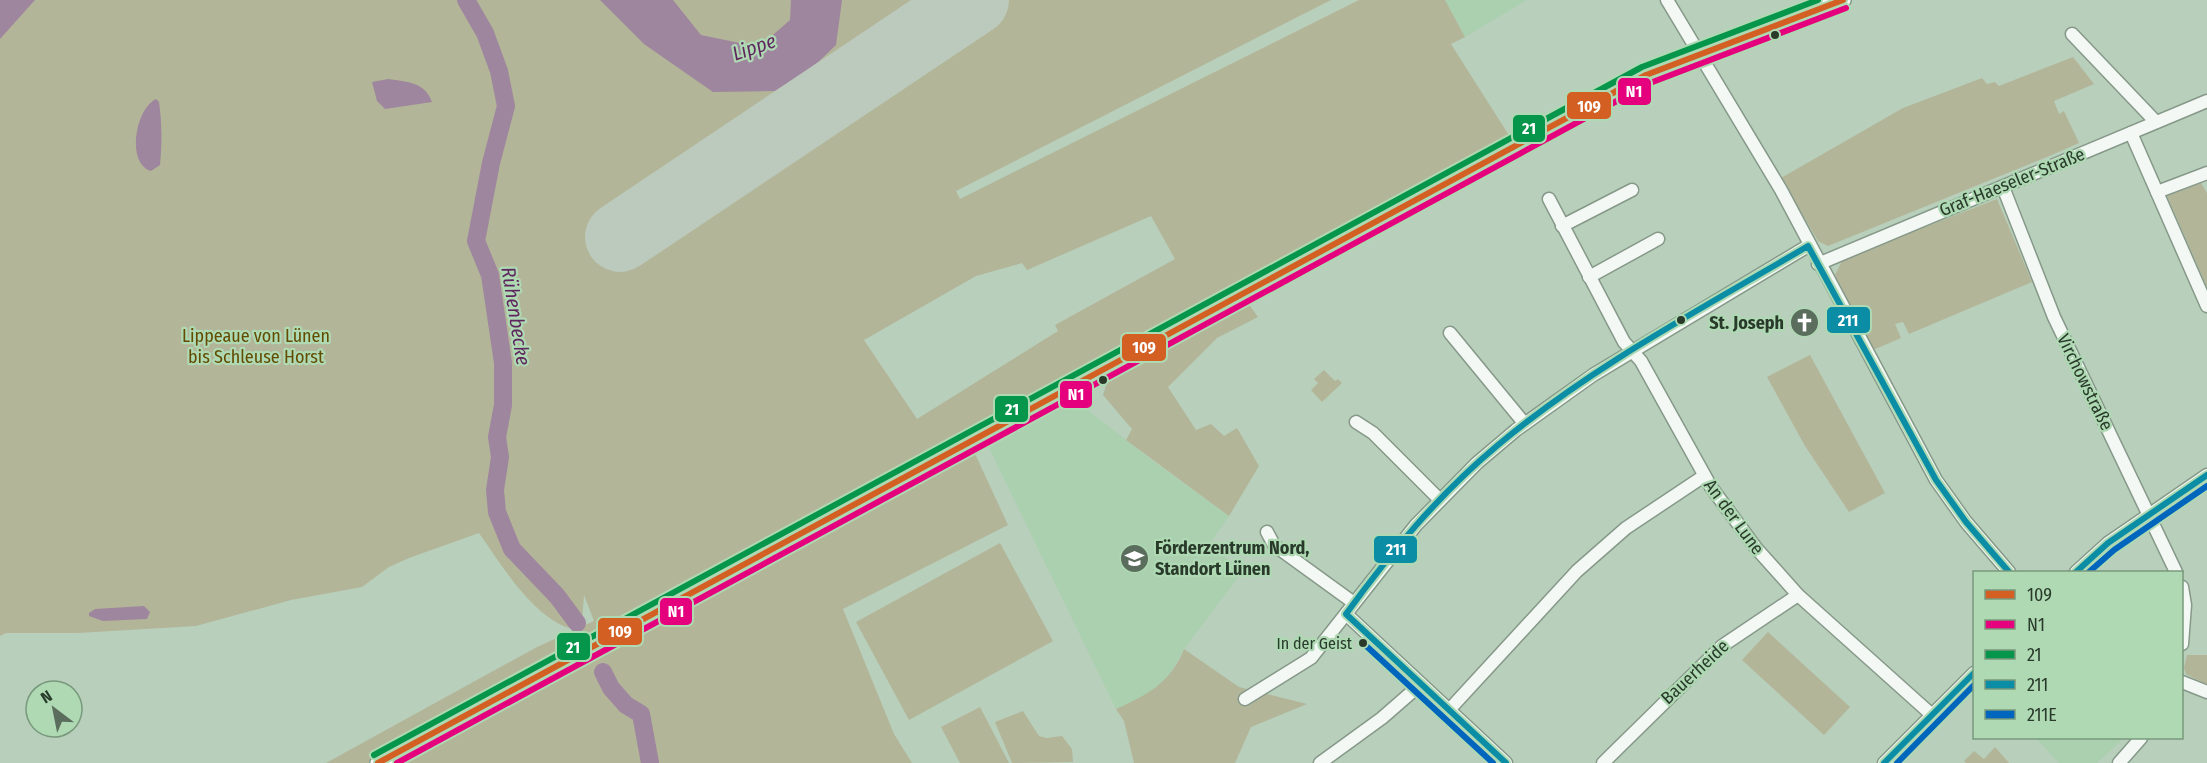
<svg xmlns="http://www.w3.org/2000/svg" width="2207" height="763" font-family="'Fira Sans Condensed',sans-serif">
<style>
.built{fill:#abd0af}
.green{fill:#b3b598;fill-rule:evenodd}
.water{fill:#9e869e}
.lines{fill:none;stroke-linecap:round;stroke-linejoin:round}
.river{stroke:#9e869e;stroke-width:18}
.runway{stroke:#bbcabc;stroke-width:70}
.minor-casing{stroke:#869989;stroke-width:15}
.tertiary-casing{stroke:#869989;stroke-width:18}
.minor{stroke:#f4f8f5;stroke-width:12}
.tertiary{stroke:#f4f8f5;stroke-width:15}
.bus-1-casing{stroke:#aed9b3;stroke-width:10}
.bus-2-casing{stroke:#aed9b3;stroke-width:10}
.bus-3-casing{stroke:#aed9b3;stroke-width:10}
.bus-4-casing{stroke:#aed9b3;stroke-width:10}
.bus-5-casing{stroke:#aed9b3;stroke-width:10}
.bus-1{stroke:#d45f23;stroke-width:6}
.bus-2{stroke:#e5007d;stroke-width:6}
.bus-3{stroke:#06964b;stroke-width:6}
.bus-4{stroke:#0a8da5;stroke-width:6}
.bus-5{stroke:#0065bd;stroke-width:6}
.bus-dot{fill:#293a2b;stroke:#aed9b3;stroke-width:2}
.labels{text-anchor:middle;stroke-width:4.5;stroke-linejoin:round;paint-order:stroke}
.bus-label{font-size:16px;fill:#293a2b;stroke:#aed9b3;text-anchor:end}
.street-label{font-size:18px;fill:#293a2b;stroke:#aed9b3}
.poi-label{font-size:18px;font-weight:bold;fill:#293a2b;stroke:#aed9b3;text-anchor:end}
.park-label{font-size:18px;fill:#634b00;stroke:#aed9b3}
.water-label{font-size:20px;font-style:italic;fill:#5f275e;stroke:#aed9b3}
.line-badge{stroke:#aed9b3;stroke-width:2}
.badge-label{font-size:16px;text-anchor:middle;font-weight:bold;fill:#fff}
</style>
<rect width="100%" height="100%" fill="#b8cfbb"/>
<!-- built -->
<g class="built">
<polygon points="1445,0 1527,0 1465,37"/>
<polygon points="1075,400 1149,458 1229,516 1209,545 1243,571 1184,649 1169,676 1146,696 1116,709 989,448"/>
<polygon points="2036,738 2124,738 2097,763 2059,763"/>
</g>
<!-- green -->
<g class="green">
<path d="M0,0H1331L956,191L960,199L1359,0H1445L1465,37L1451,44L1510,137L964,430L1008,525L843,609L894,734L912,763H326L537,647L594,621L584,595L582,622L569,628C531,615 501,564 479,533L409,558L389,567L362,587L291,600L196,626L78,633H6L0,636ZM1151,216L1175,259L1055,325L1058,331L917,419L864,340L976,276L1022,263L1027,270Z"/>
<polygon points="2073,57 2094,84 2054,101 2059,114 2064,111 2079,143 2047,157 1828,246 1818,241 1781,178 1903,108 1982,78 1987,84 1995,82 1999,86"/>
<polygon points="2201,183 2207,193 2207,287 2167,196"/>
<polygon points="1997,199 2032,282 1909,334 1903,322 1895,324 1901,338 1873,350 1835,275 1843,259"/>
<polygon points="1247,302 1258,317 1217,338 1168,387 1196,430 1211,424 1224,436 1237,428 1259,466 1229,516 1126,440 1132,429 1103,395 1110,373"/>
<polygon points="1810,355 1885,493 1849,512 1805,446 1767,377"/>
<polygon points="1324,370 1335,381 1338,379 1342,383 1322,402 1311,390 1318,383 1314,379"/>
<polygon points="1000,543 1053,641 909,720 856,622"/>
<polygon points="1768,632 1850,707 1824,735 1742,660"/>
<path d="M1184,649L1239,687L1307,704L1251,727L1235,763H1134L1124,721L1116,709C1148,695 1171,682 1184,649Z"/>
<polygon points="2187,655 2207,655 2207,685 2186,674 2184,668"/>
<polygon points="980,707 1009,763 960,763 941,727"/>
<polygon points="1023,711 1039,736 1047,738 1062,736 1072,749 1073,762 1012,763 995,722"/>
<polygon points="1995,747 2009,763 1966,763 1964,761 1974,751 1984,759"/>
</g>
<!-- water -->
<g class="water">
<polygon points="0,0 35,0 0,39"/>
<polygon points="600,0 673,0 701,35 759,47 790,20 791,0 842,0 836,45 810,70 775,91 713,92 644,44"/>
<path d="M388,79C408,82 425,82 432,102L385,109L377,101L372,82Z"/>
<path d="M156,99L159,102C162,122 162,145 160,165L151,171C126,164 135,109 156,99Z"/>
<polygon points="144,606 150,612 147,619 103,621 89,616 89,613 95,609"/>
</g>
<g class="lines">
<!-- river -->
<g class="river">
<polyline points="466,0 485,33 499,71 506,106 491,163 476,241 490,275 503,363 503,405 497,437 500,457 495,490 497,512 512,549 557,596 577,623"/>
<polyline points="603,672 611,688 626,705 641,714 650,763"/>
</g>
<!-- runway -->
<polyline class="runway" points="620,237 974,0"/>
<defs>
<g id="minor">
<polyline points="1667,0 1781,190 1936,480 1966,522 2009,572"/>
<polyline points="2072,34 2156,122"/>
<polyline points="2131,133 2207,306"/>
<polyline points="2003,187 2054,317 2176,572"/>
<polyline points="2157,192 2207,173"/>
<polyline points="1549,199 1624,342 1641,361 1711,487 1756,548 1798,595 1932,715"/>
<polyline points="1562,226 1632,190"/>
<polyline points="1818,264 2207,101"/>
<polyline points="1589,277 1658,239"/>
<polyline points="1450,333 1524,423"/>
<polyline points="1356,422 1373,433 1440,500"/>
<polyline points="1267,532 1274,545 1354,603"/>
<polyline points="2076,572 2108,543 2207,475"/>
<polyline points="2182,587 2185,605 2182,644"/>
<polyline points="1346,614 1506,763"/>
<polyline points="2182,682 2207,692"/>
<polyline points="1245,699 1311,658 1416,525 1477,463 1516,430 1593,375 1808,246"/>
<polyline points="1449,710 1577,571 1626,528 1704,476"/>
<polyline points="1320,763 1382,718 1421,684"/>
<polyline points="1603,763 1722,646 1798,595"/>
<polyline points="1884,763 1974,673"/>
<polyline points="2119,763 2141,738"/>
</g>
<polyline id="tertiary" points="378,763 1646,75 1843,0"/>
</defs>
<!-- minor casing -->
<use href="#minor" class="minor-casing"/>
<!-- tertiary casing -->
<use href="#tertiary" class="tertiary-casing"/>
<!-- minor -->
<use href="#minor" class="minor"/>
<!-- tertiary -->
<use href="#tertiary" class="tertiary"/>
<defs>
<polyline id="bus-1" points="378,763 1646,75 1843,0"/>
<polyline id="bus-2" points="397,763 1650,83 1846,8"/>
<polyline id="bus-3" points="374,755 1642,67 1818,0"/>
<g id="bus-4">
<polyline points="2076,572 2108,543 2207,475"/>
<path d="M1506,763L1346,614C1391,552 1439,494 1498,445C1592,366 1703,308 1808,246L1936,480L1966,522L2009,572"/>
<polyline points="1884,763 1974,673"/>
</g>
<g id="bus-5">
<polyline points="2089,572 2114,550 2207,486"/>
<polyline points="1363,643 1493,763"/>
<polyline points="1897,763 1974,685"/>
</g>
</defs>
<!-- bus-1 casing -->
<use href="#bus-1" class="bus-1-casing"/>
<!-- bus-2 casing -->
<use href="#bus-2" class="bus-2-casing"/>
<!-- bus-3 casing -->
<use href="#bus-3" class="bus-3-casing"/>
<!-- bus-4 casing -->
<use href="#bus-4" class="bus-4-casing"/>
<!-- bus-5 casing -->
<use href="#bus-5" class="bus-5-casing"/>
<!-- bus-1 -->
<use href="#bus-1" class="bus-1"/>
<!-- bus-2 -->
<use href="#bus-2" class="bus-2"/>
<!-- bus-3 -->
<use href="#bus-3" class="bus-3"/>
<!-- bus-4 -->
<use href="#bus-4" class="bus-4"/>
<!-- bus-5 -->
<use href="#bus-5" class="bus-5"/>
</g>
<!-- icons -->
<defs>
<symbol id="church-disc" viewBox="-11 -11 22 22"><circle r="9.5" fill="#5b6e5d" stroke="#aed9b3"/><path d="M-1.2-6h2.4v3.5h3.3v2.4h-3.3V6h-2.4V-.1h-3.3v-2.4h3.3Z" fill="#fff"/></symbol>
<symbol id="school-disc" viewBox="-11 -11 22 22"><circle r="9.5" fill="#5b6e5d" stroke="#aed9b3"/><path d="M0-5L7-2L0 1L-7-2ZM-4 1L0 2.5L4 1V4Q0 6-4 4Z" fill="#fff"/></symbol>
</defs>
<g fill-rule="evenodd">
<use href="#church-disc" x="1788" y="306" width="33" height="33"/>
<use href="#school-disc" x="1118" y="542" width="33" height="33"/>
</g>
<!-- markers -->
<g class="bus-dot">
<circle cx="1775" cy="35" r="5"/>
<circle cx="1681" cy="320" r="5"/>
<circle cx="1103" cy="380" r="5"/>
<circle cx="1363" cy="643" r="5"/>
</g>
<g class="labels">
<!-- bus labels -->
<g class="bus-label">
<text x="1352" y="649">In der Geist</text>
</g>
<!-- street labels -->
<g class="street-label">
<text transform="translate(2012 182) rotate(-22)" y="6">Graf-Haeseler-Straße</text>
<text transform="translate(2085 382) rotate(64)" y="6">Virchowstraße</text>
<text transform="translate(1734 517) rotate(54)" y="6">An der Lune</text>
<text transform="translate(1695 672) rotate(-43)" y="6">Bauerheide</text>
</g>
<!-- poi labels -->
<g class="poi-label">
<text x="1784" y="329">St. Joseph</text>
<text x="1155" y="554" text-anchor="start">Förderzentrum Nord,<tspan x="1155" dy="21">Standort Lünen</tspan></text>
</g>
<!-- park labels -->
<g class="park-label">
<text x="256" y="342">Lippeaue von Lünen<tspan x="256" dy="21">bis Schleuse Horst</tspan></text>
</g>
<!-- water labels -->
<g class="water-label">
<text transform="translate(754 47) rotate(-19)" y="7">Lippe</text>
<text transform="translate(516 316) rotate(81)" y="7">Rühenbecke</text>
</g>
</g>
<g class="line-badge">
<rect x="1617" y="77" width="35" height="29" rx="6" fill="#e5007d"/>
<rect x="1566" y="91" width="46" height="29" rx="6" fill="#d45f23"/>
<rect x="1512" y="114" width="34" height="29" rx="6" fill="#06964b"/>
<rect x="1826" y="306" width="45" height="28" rx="6" fill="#0a8da5"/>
<rect x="1121" y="333" width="46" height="29" rx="6" fill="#d45f23"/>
<rect x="1059" y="380" width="34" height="29" rx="6" fill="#e5007d"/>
<rect x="994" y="395" width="35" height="28" rx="6" fill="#06964b"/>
<rect x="1373" y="535" width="45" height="29" rx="6" fill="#0a8da5"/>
<rect x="659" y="597" width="34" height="29" rx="6" fill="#e5007d"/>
<rect x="597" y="617" width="46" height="29" rx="6" fill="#d45f23"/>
<rect x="556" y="632" width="35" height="29" rx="6" fill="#06964b"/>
</g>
<g class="badge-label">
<text x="1634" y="97">N1</text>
<text x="1589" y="112">109</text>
<text x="1529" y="134">21</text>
<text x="1848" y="326">211</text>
<text x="1144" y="353">109</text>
<text x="1076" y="400">N1</text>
<text x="1012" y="415">21</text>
<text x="1396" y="555">211</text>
<text x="676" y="617">N1</text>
<text x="620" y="637">109</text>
<text x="573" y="653">21</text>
</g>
<!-- legend -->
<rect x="1973" y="571" width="210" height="168" fill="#aed9b3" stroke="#79997d" stroke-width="1.5"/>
<rect x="1985" y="590" width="30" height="9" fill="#d45f23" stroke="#79997d" stroke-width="1.5"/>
<text x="2027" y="601" font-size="18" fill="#293a2b">109</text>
<rect x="1985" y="620" width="30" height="9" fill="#e5007d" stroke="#79997d" stroke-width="1.5"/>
<text x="2027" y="631" font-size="18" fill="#293a2b">N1</text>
<rect x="1985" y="650" width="30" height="9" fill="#06964b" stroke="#79997d" stroke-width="1.5"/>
<text x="2027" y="661" font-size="18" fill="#293a2b">21</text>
<rect x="1985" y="680" width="30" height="9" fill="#0a8da5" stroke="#79997d" stroke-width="1.5"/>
<text x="2027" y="691" font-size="18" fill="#293a2b">211</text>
<rect x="1985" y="710" width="30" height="9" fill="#0065bd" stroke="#79997d" stroke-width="1.5"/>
<text x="2027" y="721" font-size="18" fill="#293a2b">211E</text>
<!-- north arrow -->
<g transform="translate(54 709) rotate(328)"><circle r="28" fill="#aed9b3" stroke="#79997d" stroke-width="1.5"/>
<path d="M0-4.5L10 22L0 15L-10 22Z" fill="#5b6e5d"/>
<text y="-9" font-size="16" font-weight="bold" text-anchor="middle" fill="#293a2b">N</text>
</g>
</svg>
